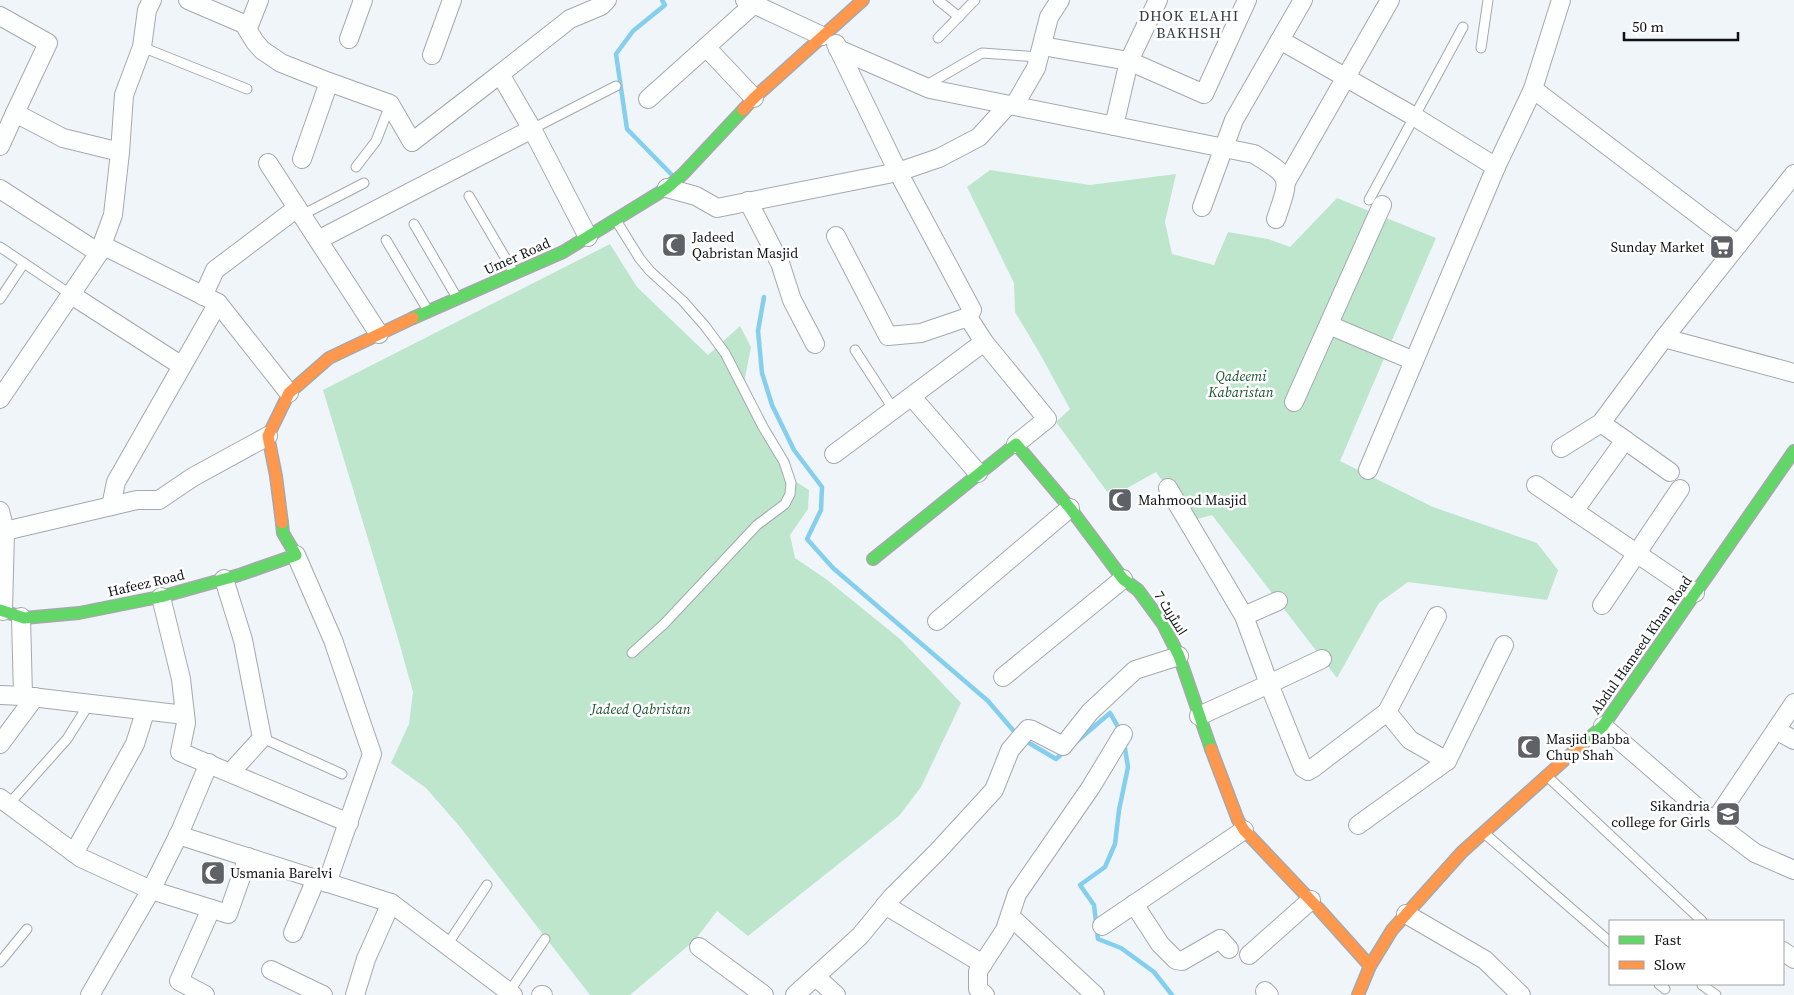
<svg xmlns="http://www.w3.org/2000/svg" width="1794" height="995" font-family="'Source Serif 4',Cairo,serif">
<style>
.green{fill:#bee6cc}
.lines{fill:none;stroke-linecap:round;stroke-linejoin:round}
.stream{stroke:#83cfed;stroke-width:4.5}
.lane-casing{stroke:#a5a9ac;stroke-width:11}
.street-casing{stroke:#a5a9ac;stroke-width:20}
.fast-casing{stroke:#a5a9ac;stroke-width:14}
.slow-casing{stroke:#a5a9ac;stroke-width:14}
.lane{stroke:#fdfefe;stroke-width:9}
.street{stroke:#fdfefe;stroke-width:18}
.fast{stroke:#63d668;stroke-width:11}
.slow{stroke:#ff974d;stroke-width:11}
.labels{text-anchor:middle;stroke-width:5;stroke-linejoin:round;paint-order:stroke}
.poi-label{font-size:14px;fill:#0f1215;stroke:#fff;text-anchor:start}
.street-label{font-size:14px;fill:#0f1215;stroke:#fff}
.park-label{font-size:14px;font-style:italic;fill:#1b542f;stroke:#fff}
.neighbourhood-label{font-size:15px;letter-spacing:1px;fill:#353b43;stroke:#fff}
</style>
<rect width="100%" height="100%" fill="#f0f5fa"/>
<!-- green -->
<g class="green">
<polygon points="990,170 1090,185 1176,174 1165,222 1172,254 1214,265 1228,232 1268,239 1290,247 1337,198 1436,238 1340,461 1433,507 1537,543 1558,570 1547,600 1408,582 1379,603 1337,678 1212,515 1190,521 1156,472 1111,497 1056,422 1070,409 1039,352 1015,312 1014,283 967,187"/>
<polygon points="610,244 637,287 708,355 740,326 751,347 744,383 787,476 809,490 808,509 790,535 795,558 826,579 900,639 961,703 921,787 899,816 748,936 717,911 695,940 630,995 590,995 460,827 426,788 391,763 409,724 413,692 397,635 323,390"/>
</g>
<g class="lines">
<!-- stream -->
<g class="stream">
<polyline points="662,0 665,5 633,31 616,54 627,129 671,174"/>
<polyline points="764,297 758,331 762,373 772,405 794,450 822,487 821,510 807,539 833,568 988,701 1018,736"/>
<polyline points="1024,740 1056,759 1065,751"/>
<polyline points="1124,742 1128,767 1119,810 1115,844 1105,867 1080,885 1094,905 1098,939 1121,948 1154,972 1172,995"/>
<polyline points="1075,743 1110,713 1121,732"/>
</g>
<defs>
<g id="lane">
<polyline points="938,0 959,17"/>
<polyline points="938,38 975,0"/>
<polyline points="142,47 247,89"/>
<polyline points="1481,48 1488,0"/>
<polyline points="925,86 982,53 1039,57"/>
<polyline points="532,129 616,86"/>
<polyline points="356,167 376,141 390,105"/>
<polyline points="469,196 513,271"/>
<polyline points="1369,200 1463,27"/>
<polyline points="302,215 364,183"/>
<polyline points="617,222 640,259 650,271 683,301 705,326 725,353 763,427 784,462 791,483 790,494 785,504 757,525 664,624 632,653"/>
<polyline points="414,224 456,296"/>
<polyline points="386,240 427,309"/>
<polyline points="0,247 70,294"/>
<polyline points="0,299 24,263"/>
<polyline points="855,350 894,410"/>
<polyline points="262,738 342,774"/>
<polyline points="1549,778 1702,921"/>
<polyline points="9,804 67,739 89,704"/>
<polyline points="1484,833 1610,942"/>
<polyline points="447,945 487,885"/>
<polyline points="0,962 27,929"/>
<polyline points="1659,984 1665,989"/>
<polyline points="1702,985 1716,995"/>
<polyline points="509,992 545,939"/>
</g>
<g id="street">
<polyline points="188,0 244,24 255,42 262,50 281,63 329,82 302,159"/>
<polyline points="745,0 822,36"/>
<polyline points="0,16 48,43 15,113 63,138 120,152"/>
<polyline points="248,28 259,0"/>
<polyline points="349,39 363,0"/>
<polyline points="1280,40 1415,117 1496,167"/>
<polyline points="836,44 898,172 972,310 968,317 984,342 1047,419 1016,444"/>
<polyline points="1042,46 1129,61 1204,94 1247,0"/>
<polyline points="706,47 754,98"/>
<path d="M838,49L930,89L1254,154C1293,178 1290,177 1276,219"/>
<polyline points="432,55 452,0"/>
<polyline points="329,82 390,104 412,142 500,74"/>
<polyline points="1533,89 1561,0"/>
<polyline points="648,99 754,4"/>
<polyline points="1014,106 1036,68 1049,17 1060,0"/>
<polyline points="1114,126 1129,61 1158,0"/>
<polyline points="0,146 15,113"/>
<polyline points="268,163 379,334"/>
<polyline points="1286,182 1390,0"/>
<polyline points="667,188 696,196 717,208 898,172 939,158 979,137 1008,105"/>
<polyline points="0,189 99,253"/>
<polyline points="748,201 780,263 792,300 815,344"/>
<polyline points="1202,207 1234,120 1303,0"/>
<polyline points="836,236 888,336 921,333 968,317"/>
<polyline points="588,237 532,129 500,74 570,19 601,6 607,0"/>
<polyline points="318,240 532,129"/>
<polyline points="102,245 218,303 289,393"/>
<polyline points="70,294 182,366"/>
<polyline points="203,296 215,270 297,208"/>
<polyline points="1329,325 1414,361"/>
<polyline points="1664,338 1794,373"/>
<polyline points="912,397 978,473"/>
<polyline points="0,399 99,253 113,215 120,152 124,95 142,47 147,10 152,0"/>
<polyline points="1294,402 1382,205"/>
<polyline points="1601,423 1670,472"/>
<polyline points="1561,448 1601,423 1664,338 1794,174"/>
<polyline points="834,454 984,342"/>
<polyline points="1368,470 1496,167 1533,89 1738,245"/>
<polyline points="1536,485 1695,593"/>
<polyline points="1168,488 1244,616 1269,684 1199,716"/>
<polyline points="111,506 116,482 218,303"/>
<polyline points="0,511 5,531"/>
<polyline points="1574,511 1625,440"/>
<polyline points="296,555 333,640 372,754 327,883"/>
<polyline points="224,579 243,640 262,738 231,772"/>
<polyline points="161,597 181,679 186,723 180,752 349,823"/>
<polyline points="1602,605 1680,489"/>
<polyline points="3,611 5,531 137,500 159,500 193,477 268,436"/>
<polyline points="1244,616 1278,601"/>
<polyline points="21,617 23,696"/>
<polyline points="937,621 1070,508"/>
<polyline points="1322,659 1269,684 1303,768 1308,771 1313,768 1387,712 1410,740 1447,761 1358,825"/>
<polyline points="1003,677 1123,579"/>
<polyline points="0,695 23,696 185,715"/>
<polyline points="1387,712 1437,616"/>
<polyline points="1603,726 1714,822 1755,853 1794,870"/>
<polyline points="1776,730 1794,740"/>
<polyline points="0,744 35,697"/>
<polyline points="1447,761 1504,645"/>
<polyline points="0,798 81,858 151,890 228,914 248,857"/>
<polyline points="1714,822 1794,703"/>
<polyline points="178,835 391,903 513,995"/>
<polyline points="74,853 135,744 145,712"/>
<polyline points="1134,904 1160,944 1176,960 1182,961 1220,939 1229,949"/>
<polyline points="885,905 983,964"/>
<polyline points="1406,914 1485,960 1521,995"/>
<polyline points="1010,916 1095,995"/>
<polyline points="1102,926 1244,830"/>
<polyline points="293,933 316,879"/>
<polyline points="699,947 764,995"/>
<polyline points="1783,951 1794,959"/>
<polyline points="1249,955 1311,900"/>
<polyline points="271,970 323,995"/>
<polyline points="816,977 836,995"/>
<polyline points="1265,991 1269,995"/>
<polyline points="90,995 151,890 180,832 209,763"/>
<polyline points="205,995 179,981 211,909"/>
<polyline points="355,995 366,959 391,903"/>
<polyline points="541,995 543,995"/>
<polyline points="795,995 860,936 892,897 938,851 994,790 1010,750 1028,729 1032,730 1063,746 1090,712 1135,670 1179,656"/>
<polyline points="985,995 978,989 978,971 1005,930 1017,894 1091,787 1123,734"/>
</g>
<g id="fast">
<polyline points="413,318 563,252 667,188 683,174 743,110"/>
<polyline points="873,559 1016,444 1070,508 1123,579 1138,590 1163,624 1179,656 1211,749"/>
<polyline points="0,610 24,618 79,613 164,596 239,575 296,555 283,533 282,523"/>
<polyline points="1580,746 1603,726 1794,451"/>
</g>
<g id="slow">
<polyline points="743,110 754,98 863,0"/>
<polyline points="282,523 276,476 268,436 289,393 329,358 413,318"/>
<polyline points="1211,749 1238,820 1244,830 1318,908 1370,966"/>
<polyline points="1358,995 1370,966 1392,930 1462,852 1580,746"/>
</g>
</defs>
<!-- lane casing -->
<use href="#lane" class="lane-casing"/>
<!-- street casing -->
<use href="#street" class="street-casing"/>
<!-- fast casing -->
<use href="#fast" class="fast-casing"/>
<!-- slow casing -->
<use href="#slow" class="slow-casing"/>
<!-- lane -->
<use href="#lane" class="lane"/>
<!-- street -->
<use href="#street" class="street"/>
<!-- fast -->
<use href="#fast" class="fast"/>
<!-- slow -->
<use href="#slow" class="slow"/>
</g>
<!-- icons -->
<defs>
<symbol id="mosque-square" viewBox="-11 -11 22 22"><rect x="-9" y="-9" width="18" height="18" rx="4" fill="#5e6165" stroke="#fff"/><path d="M3.5-4.9A6 6 0 1 0 3.5 4.9A5 5 0 1 1 3.5-4.9Z" fill="#fff"/></symbol>
<symbol id="supermarket-square" viewBox="-11 -11 22 22"><rect x="-9" y="-9" width="18" height="18" rx="4" fill="#5e6165" stroke="#fff"/><path d="M-6-5.5h2.5l.6 2H6L4.5 2H-2.5L-4.4-4H-6ZM-1.5 3.2a1.3 1.3 0 1 0 .1 0ZM3 3.2a1.3 1.3 0 1 0 .1 0Z" fill="#fff"/></symbol>
<symbol id="school-square" viewBox="-11 -11 22 22"><rect x="-9" y="-9" width="18" height="18" rx="4" fill="#5e6165" stroke="#fff"/><path d="M0-5L7-2L0 1L-7-2ZM-4 1L0 2.5L4 1V4Q0 6-4 4Z" fill="#fff"/></symbol>
</defs>
<g fill-rule="evenodd">
<use href="#mosque-square" x="660" y="231" width="28" height="28"/>
<use href="#supermarket-square" x="1708" y="233" width="28" height="28"/>
<use href="#mosque-square" x="1106" y="486" width="28" height="28"/>
<use href="#mosque-square" x="1515" y="733" width="28" height="28"/>
<use href="#school-square" x="1714" y="800" width="28" height="28"/>
<use href="#mosque-square" x="199" y="859" width="28" height="28"/>
</g>
<g class="labels">
<!-- poi labels -->
<g class="poi-label">
<text x="692" y="242">Jadeed<tspan x="692" dy="16">Qabristan Masjid</tspan></text>
<text x="1704" y="252" text-anchor="end">Sunday Market</text>
<text x="1138" y="505">Mahmood Masjid</text>
<text x="1546" y="744">Masjid Babba<tspan x="1546" dy="16">Chup Shah</tspan></text>
<text x="1710" y="811" text-anchor="end">Sikandria<tspan x="1710" dy="16">college for Girls</tspan></text>
<text x="230" y="878">Usmania Barelvi</text>
</g>
<!-- street labels -->
<g class="street-label">
<text transform="translate(517 256) rotate(-24)" y="5">Umer Road</text>
<text transform="translate(146 583) rotate(-13)" y="5">Hafeez Road</text>
<text transform="translate(1171 613) rotate(58)" y="5">اسٹریٹ 7</text>
<text transform="translate(1641 645) rotate(-55)" y="5">Abdul Hameed Khan Road</text>
</g>
<!-- park labels -->
<g class="park-label">
<text x="1241" y="381">Qadeemi<tspan x="1241" dy="16">Kabaristan</tspan></text>
<text x="641" y="714">Jadeed Qabristan</text>
</g>
<!-- neighbourhood labels -->
<g class="neighbourhood-label">
<text x="1189" y="21">DHOK ELAHI<tspan x="1189" dy="17">BAKHSH</tspan></text>
</g>
</g>
<!-- legend -->
<rect x="1609" y="920" width="175" height="65" fill="#ffffff" stroke="#9fa0a1"/>
<rect x="1619" y="936" width="25" height="8" fill="#63d668" stroke="#9fa0a1"/>
<text x="1654" y="945" font-size="15" fill="#0f1215">Fast</text>
<rect x="1619" y="961" width="25" height="8" fill="#ff974d" stroke="#9fa0a1"/>
<text x="1654" y="970" font-size="15" fill="#0f1215">Slow</text>
<!-- scale -->
<path d="M1624 32v8h114v-8" fill="none" stroke="#0f1215" stroke-width="2.5"/>
<text x="1632" y="32" font-size="15" fill="#0f1215" stroke="#ffffff" stroke-width="4" paint-order="stroke">50 m</text>
</svg>
